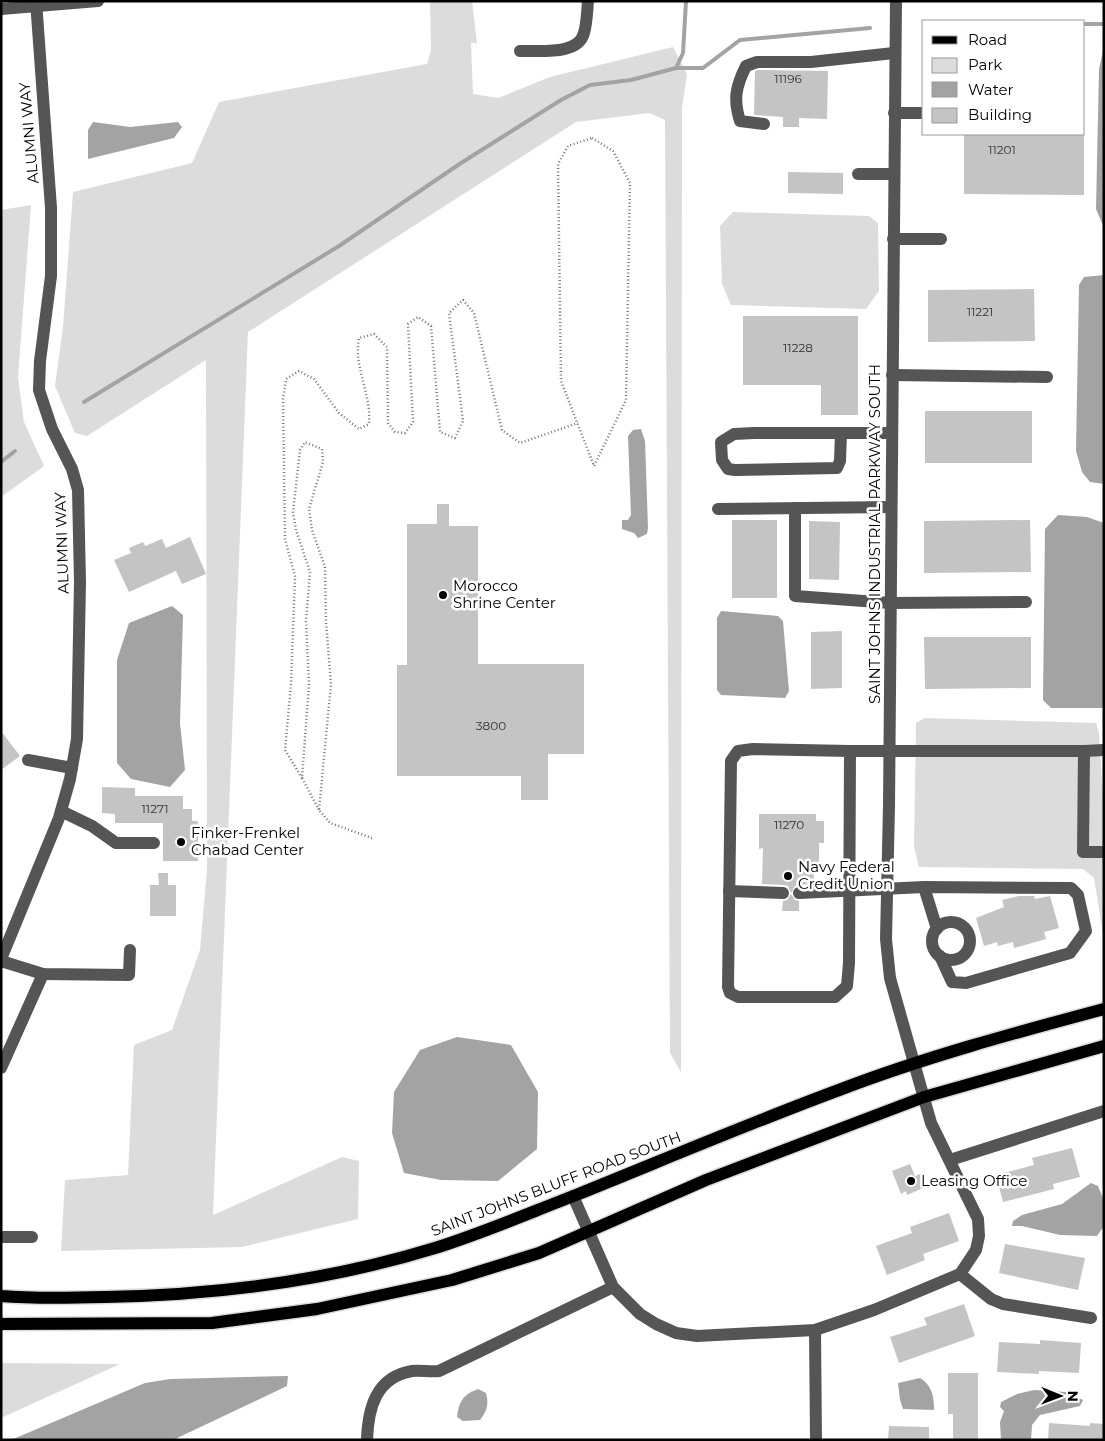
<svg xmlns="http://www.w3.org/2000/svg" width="1105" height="1441" font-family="Montserrat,sans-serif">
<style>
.green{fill:#dcdcdc}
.water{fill:#a3a3a3}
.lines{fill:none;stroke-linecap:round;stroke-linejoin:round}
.stream{stroke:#a3a3a3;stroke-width:4}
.building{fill:#c4c4c4}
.major-casing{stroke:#dbdbdb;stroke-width:15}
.path{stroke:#777;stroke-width:2.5;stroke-dasharray:1 2.5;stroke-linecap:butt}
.minor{stroke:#555;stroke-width:12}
.major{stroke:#000;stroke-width:12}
.poi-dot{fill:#000;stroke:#fff;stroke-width:2}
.labels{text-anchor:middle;stroke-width:5;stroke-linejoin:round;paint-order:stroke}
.number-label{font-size:12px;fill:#313131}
.street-label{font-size:15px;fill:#000;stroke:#fff}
.poi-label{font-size:15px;fill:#000;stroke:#fff;text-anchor:start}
</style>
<rect width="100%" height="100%" fill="#fff"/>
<!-- green -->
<g class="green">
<polygon points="430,1 472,1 477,43 471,43 473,94 498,98 550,77 673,47 687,74 682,108 681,1072 670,1053 665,120 649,113 576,122 248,332 213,1215 342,1157 359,1161 358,1219 242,1247 61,1251 65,1180 128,1175 134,1045 172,1030 200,950 207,869 206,360 87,436 75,433 55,386 63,327 73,192 192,163 219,102 427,64 431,50"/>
<polygon points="31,205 18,378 24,422 44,466 1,497 1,210"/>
<polygon points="733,212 869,216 878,223 879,291 866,309 731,305 722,284 720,226"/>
<polygon points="925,718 1096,723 1099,733 1104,814 1104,940 1094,878 1083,869 919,867 914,847 916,723"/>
<polygon points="1,1363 120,1364 1,1418"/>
</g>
<!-- water -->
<g class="water">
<polygon points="1104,46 1104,228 1096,209 1099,69"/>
<polygon points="93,122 130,127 178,122 182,127 174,138 88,159 88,130"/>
<polygon points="1104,275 1104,484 1090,482 1082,472 1076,451 1079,285 1084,277"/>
<polygon points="641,429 645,441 648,528 647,534 638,538 634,533 622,529 622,520 628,520 631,515 628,436 633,430"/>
<polygon points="1058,515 1087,517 1104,523 1104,708 1051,708 1043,700 1045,529"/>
<polygon points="172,606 183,615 180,723 185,770 170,787 131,779 117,763 117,660 129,623"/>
<polygon points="721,611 778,616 783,621 789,691 785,698 721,695 717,690 717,618"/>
<polygon points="457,1037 511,1045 538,1092 537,1149 498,1181 441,1180 404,1173 392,1133 394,1092 420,1050"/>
<polygon points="1091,1183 1098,1186 1104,1201 1104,1226 1097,1236 1060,1235 1022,1226 1012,1226 1013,1221 1022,1215 1062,1204"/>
<polygon points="288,1376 287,1386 173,1440 11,1440 145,1383 170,1379"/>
<path d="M920,1378C932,1385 934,1397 934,1410L903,1409L900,1400L898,1383Z"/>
<path d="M478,1389L486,1393C489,1404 487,1411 480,1420L463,1421L457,1417C459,1402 462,1395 478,1389Z"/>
<polygon points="1034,1390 1065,1392 1083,1400 1080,1406 1040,1415 1032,1425 1031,1440 1001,1440 1000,1422 1004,1411 1000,1407 1001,1402 1017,1394"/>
</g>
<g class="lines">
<!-- stream -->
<g class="stream">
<polyline points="1084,24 1104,24"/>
<polyline points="676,68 703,68 740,40 870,28"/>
<polyline points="84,402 339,246 461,163 561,100 590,85 631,80 676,68 683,53 686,1"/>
<polyline points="1,462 15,451"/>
</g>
</g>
<!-- building -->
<g class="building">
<polygon points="758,70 828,71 827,119 799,118 799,127 783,127 783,117 754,115 755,71"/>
<polygon points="964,134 1084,134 1084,195 964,194"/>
<polygon points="788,172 843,173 843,194 788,193"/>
<polygon points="1034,289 1035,341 928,342 928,290"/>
<polygon points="743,316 858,316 858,415 821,415 821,385 743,385"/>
<rect x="925" y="411" width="107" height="52"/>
<polygon points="437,504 449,504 449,526 478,526 478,664 584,664 584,754 548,754 548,800 521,800 521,776 397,776 397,665 407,665 407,524 437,524"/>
<rect x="732" y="520" width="45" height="78"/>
<polygon points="1030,520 1031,572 924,573 924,521"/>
<polygon points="809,521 840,522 839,580 809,579"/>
<polygon points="190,537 206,574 182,584 176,571 129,592 114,560 131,553 129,548 143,542 145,546 162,539 166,548"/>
<polygon points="842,631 842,688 811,689 811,632"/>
<polygon points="924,637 1031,637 1031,688 925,689"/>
<polygon points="1,731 20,756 1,770"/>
<polygon points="102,787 135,788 135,796 183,796 183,809 192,809 192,821 198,821 198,861 163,861 163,823 115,823 115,814 102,813"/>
<polygon points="759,814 816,814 816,821 824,821 824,843 819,843 819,869 814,869 814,883 795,886 791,893 788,886 784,885 762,884 763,848 759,849"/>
<polygon points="158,873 168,873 168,885 176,885 176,916 150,916 150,885 159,885"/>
<polygon points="791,894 795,900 799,901 799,911 782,911 783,901 787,900"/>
<polygon points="1019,896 1034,896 1035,899 1050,896 1059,928 1044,932 1046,939 1014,948 1013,942 998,946 997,942 984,946 976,918 1004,907 1002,900"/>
<polygon points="1072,1148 1080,1177 1053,1184 1054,1189 1003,1202 996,1175 1034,1165 1032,1158"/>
<polygon points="910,1164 915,1176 923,1173 928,1186 907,1195 906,1191 901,1194 892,1171"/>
<polygon points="949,1213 959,1241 923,1254 925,1260 887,1275 876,1246 912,1233 910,1227"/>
<polygon points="1005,1244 1085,1258 1078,1290 999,1273"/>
<polygon points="964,1304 975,1336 899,1363 890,1337 927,1325 924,1318"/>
<polygon points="1040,1340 1081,1343 1079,1373 1039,1371 1039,1374 997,1372 999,1342 1040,1344"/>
<polygon points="948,1373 978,1373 978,1440 953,1440 953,1414 948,1414"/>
<polygon points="1049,1423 1090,1426 1090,1423 1104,1424 1104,1440 1048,1440"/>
<polygon points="889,1426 929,1427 929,1440 888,1440"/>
</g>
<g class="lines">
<defs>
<g id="major">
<path d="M1,1296C36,1299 70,1298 105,1297C217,1295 328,1281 435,1248C483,1233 529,1213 576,1195C663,1160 750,1123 839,1090C925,1057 1014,1033 1104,1009"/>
<polyline points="1,1324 212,1323 317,1309 452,1280 539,1253 706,1180 924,1097 1104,1046"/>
</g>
</defs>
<!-- major casing -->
<use href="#major" class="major-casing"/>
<!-- path -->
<g class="path">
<polygon points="592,138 613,151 630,183 626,400 594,466 561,381 558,164 568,146"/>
<path d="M302,778L285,750L291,684L295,576L285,539L283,399L286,379L299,371L314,379L339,413L359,429L369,424C372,394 353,367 359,338L374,334L387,347L388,423L395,432L405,433L413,422L408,324L418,317L431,326L440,432L455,438L463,421L449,313L463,300L474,313L502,430L520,443L578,423"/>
<polyline points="319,810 302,778 309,684 306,622 310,572 296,530 293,512 300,450 305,442 322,449 323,462 309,509 312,530 325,567 326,622 331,684 319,810 330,823 372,838"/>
</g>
<!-- minor -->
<g class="minor">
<polyline points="1,9 98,1"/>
<path d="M520,51C539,50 578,56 584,33C587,23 587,12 588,1"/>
<polyline points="894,113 924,113"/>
<path d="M764,124L740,121C733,99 736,86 746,66L757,62H811L894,53"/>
<polyline points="858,174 893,174"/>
<polyline points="893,239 941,239"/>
<polyline points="892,375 1047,377"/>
<polyline points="841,433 840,461 837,468 735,470 728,469 722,460 721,442 734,434 754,433 892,433"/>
<polyline points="795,508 795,596 891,603 1026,602"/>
<polyline points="718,509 891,507"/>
<polyline points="850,751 753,749 738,751 731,761 728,987 730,993 738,997 835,997 847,986 849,963 850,751 1084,751 1083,852 1104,852"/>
<polyline points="1084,751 1104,750"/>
<polyline points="28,760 72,768"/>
<polyline points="61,811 92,826 116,843 154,843"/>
<polyline points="924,887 937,929"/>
<polyline points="729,891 783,893"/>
<polyline points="799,893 924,887 1071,888 1078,895 1086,931 1070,953 966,983 952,982 940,956"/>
<circle cx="951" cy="941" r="19"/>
<polyline points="1,959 59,818 70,779 77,739 80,582 78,490 72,469 52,429 39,390 40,361 51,276 51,208 36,1"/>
<polyline points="1,961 43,974 129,975 130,950"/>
<polyline points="1,1068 43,974"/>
<polyline points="950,1160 1104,1111"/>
<polyline points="573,1196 613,1287 640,1314 656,1324 676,1333 697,1336 815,1330 874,1310 960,1274 976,1250 979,1236 978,1219 931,1123 890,978 886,939 889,806 896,1"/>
<polyline points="1,1237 32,1237"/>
<polyline points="960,1274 991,1299 1003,1304 1091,1318"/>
<polyline points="815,1330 816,1440"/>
<path d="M367,1440C368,1408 376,1377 412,1371C420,1370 430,1372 439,1371L613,1287"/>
</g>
<!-- major -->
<use href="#major" class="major"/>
</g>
<!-- markers -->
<g class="poi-dot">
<circle cx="443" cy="595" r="5"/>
<circle cx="181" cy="842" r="5"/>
<circle cx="788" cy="876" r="5"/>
<circle cx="911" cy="1181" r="5"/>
</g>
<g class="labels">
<!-- number labels -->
<g class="number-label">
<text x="788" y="83">11196</text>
<text x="1002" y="154">11201</text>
<text x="980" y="316">11221</text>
<text x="798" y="352">11228</text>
<text x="491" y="730">3800</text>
<text x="155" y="813">11271</text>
<text x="789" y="829">11270</text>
</g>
<!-- street labels -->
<g class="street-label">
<text transform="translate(29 133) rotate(-95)" y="5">ALUMNI WAY</text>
<text transform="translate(875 534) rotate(-90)" y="5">SAINT JOHNS INDUSTRIAL PARKWAY SOUTH</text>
<text transform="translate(62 543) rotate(-92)" y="5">ALUMNI WAY</text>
<text transform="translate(556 1184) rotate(-21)" y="5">SAINT JOHNS BLUFF ROAD SOUTH</text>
</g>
<!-- poi labels -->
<g class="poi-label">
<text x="453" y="591">Morocco<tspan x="453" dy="17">Shrine Center</tspan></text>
<text x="191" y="838">Finker-Frenkel<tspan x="191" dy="17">Chabad Center</tspan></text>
<text x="798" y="872">Navy Federal<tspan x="798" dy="17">Credit Union</tspan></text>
<text x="921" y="1186">Leasing Office</text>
</g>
</g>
<!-- border -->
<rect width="1105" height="1441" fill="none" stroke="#000000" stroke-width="5"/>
<!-- legend -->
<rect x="922" y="20" width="162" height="115" fill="#ffffff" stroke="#999999"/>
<rect x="932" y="36" width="25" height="8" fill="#000000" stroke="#999999"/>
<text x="968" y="45" font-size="15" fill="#000000">Road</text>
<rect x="932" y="58" width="25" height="15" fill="#dcdcdc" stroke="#999999"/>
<text x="968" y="70" font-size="15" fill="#000000">Park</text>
<rect x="932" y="82" width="25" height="15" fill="#a3a3a3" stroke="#999999"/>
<text x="968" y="95" font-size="15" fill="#000000">Water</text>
<rect x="932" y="108" width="25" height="15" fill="#c4c4c4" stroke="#999999"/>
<text x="968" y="120" font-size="15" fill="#000000">Building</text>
<!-- north arrow -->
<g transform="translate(1060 1396) rotate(91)" stroke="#ffffff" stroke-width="4" paint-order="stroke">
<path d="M0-4L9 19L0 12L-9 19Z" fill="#000000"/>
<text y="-8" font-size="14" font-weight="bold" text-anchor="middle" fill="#000000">N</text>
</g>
</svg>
